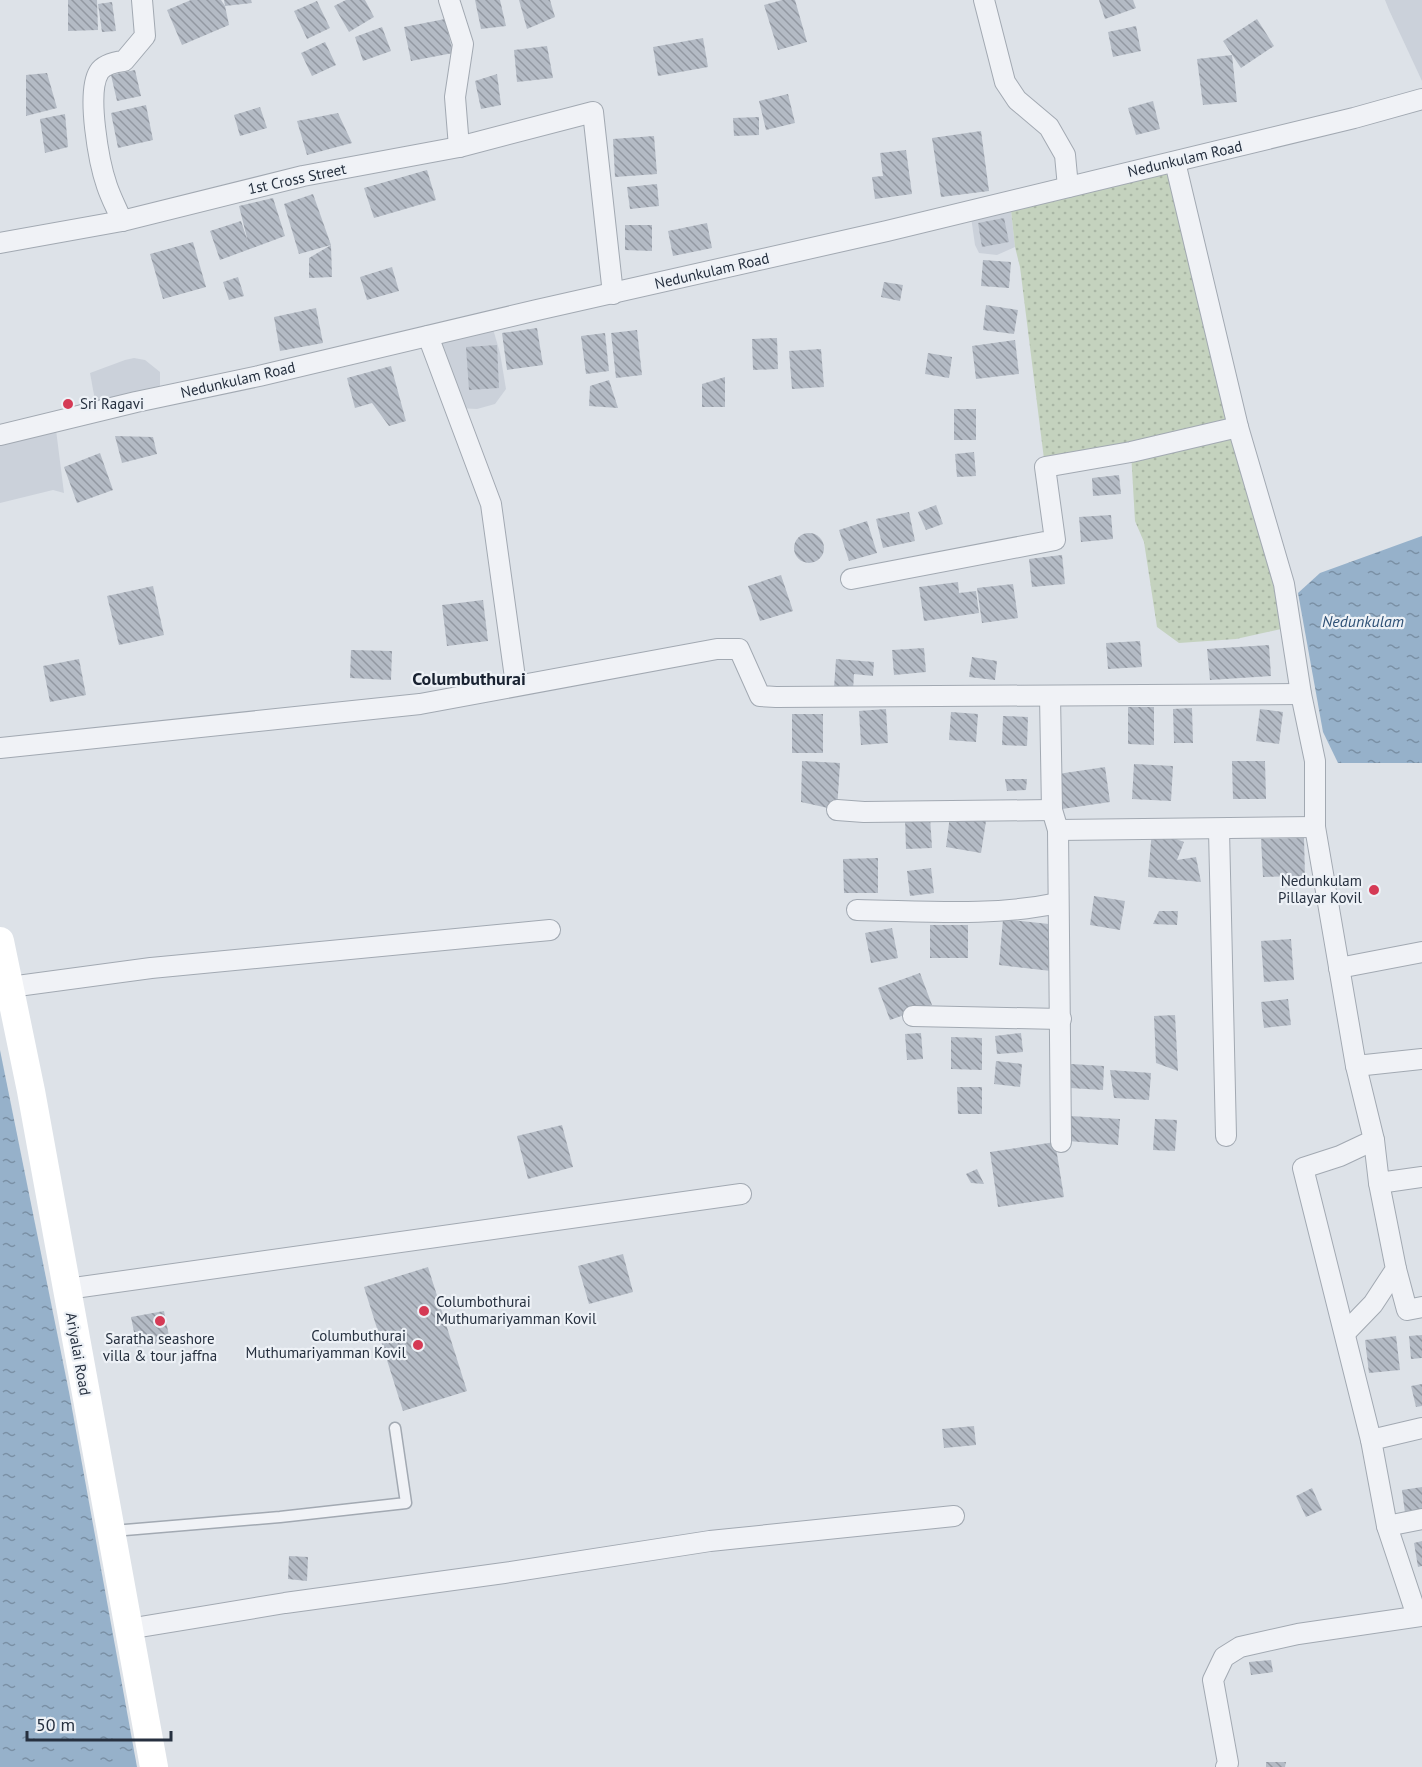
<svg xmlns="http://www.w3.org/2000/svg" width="1422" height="1767" font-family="'PT Sans',sans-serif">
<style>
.built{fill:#cbd1da}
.grass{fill:url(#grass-dots)}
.water{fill:url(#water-ripples)}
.building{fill:url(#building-back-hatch)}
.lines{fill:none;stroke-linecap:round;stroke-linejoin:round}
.lane-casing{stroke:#a2a9b2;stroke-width:13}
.street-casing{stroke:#a2a9b2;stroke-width:22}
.lane{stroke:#f0f2f6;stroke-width:10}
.street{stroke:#f0f2f6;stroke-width:20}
.secondary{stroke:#fff;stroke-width:28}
.poi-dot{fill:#d53a55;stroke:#edf1f6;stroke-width:2}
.labels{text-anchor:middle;stroke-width:4.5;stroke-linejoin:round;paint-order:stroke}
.street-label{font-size:15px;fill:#26303f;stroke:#edf1f6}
.poi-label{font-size:15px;fill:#26303f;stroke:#edf1f6;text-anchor:start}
.water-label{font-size:16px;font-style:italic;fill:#2e5075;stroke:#edf1f6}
.quarter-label{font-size:18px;font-weight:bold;fill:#182130;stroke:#edf1f6}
</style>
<defs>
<pattern id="grass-dots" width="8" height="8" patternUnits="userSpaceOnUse" patternTransform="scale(1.5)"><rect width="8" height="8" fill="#c4d2be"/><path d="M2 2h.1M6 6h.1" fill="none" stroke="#a8b5a4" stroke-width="1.8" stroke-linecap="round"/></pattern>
<pattern id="water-ripples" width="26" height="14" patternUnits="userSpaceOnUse" patternTransform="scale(1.5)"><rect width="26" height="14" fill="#96b1ca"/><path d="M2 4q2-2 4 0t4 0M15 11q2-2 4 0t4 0" fill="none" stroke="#7a90a5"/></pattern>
<pattern id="building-back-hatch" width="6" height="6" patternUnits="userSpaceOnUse" patternTransform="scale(1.5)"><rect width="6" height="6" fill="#b4bbc5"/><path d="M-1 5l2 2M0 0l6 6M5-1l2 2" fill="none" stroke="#9298a1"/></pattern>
</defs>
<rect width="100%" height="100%" fill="#dde2e8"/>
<!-- built -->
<g class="built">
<polygon points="1385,0 1422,0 1422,81 1389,10"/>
<polygon points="1010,201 1015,247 997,255 979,253 975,245 970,210"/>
<polygon points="491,322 500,353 506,389 495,404 477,409 458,408 428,336"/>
<polygon points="134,358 145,360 160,372 160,397 97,411 90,373 125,360"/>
<polygon points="55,422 64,493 53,490 0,503 0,435"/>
</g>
<!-- grass -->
<polygon class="grass" points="1175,162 1290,627 1236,639 1179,643 1157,627 1144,542 1135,521 1131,452 1045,467 1020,267 1015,247 1010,201"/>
<!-- water -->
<g class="water">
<polygon points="1422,536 1422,763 1338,763 1323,732 1298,593 1320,573"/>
<polygon points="0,1050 69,1392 137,1767 0,1767"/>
</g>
<!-- building -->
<g class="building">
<polygon points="68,0 97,0 98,30 68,31"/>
<polygon points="191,0 221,0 225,6 224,0 251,0 252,3 225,6 229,25 182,45 167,10"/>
<polygon points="346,0 365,0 374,17 349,32 334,6"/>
<polygon points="475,0 500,0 506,26 481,29"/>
<polygon points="519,0 550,0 555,17 527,29"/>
<polygon points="782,0 795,0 807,42 778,50 764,5"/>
<polygon points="1099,0 1133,0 1136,8 1105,19"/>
<polygon points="317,1 330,28 307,39 294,11"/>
<polygon points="112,2 116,31 102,32 98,4"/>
<polygon points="445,19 453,53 411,61 404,27"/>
<polygon points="1257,19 1274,46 1241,68 1223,41"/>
<polygon points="1136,26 1141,51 1113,57 1108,32"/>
<polygon points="382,27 391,51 363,61 355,37"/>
<polygon points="703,38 708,67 658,76 653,47"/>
<polygon points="325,42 336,65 312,76 301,53"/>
<polygon points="547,46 553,78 517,82 514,50"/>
<polygon points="1232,55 1237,102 1203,105 1197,59"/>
<polygon points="135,70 141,96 117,101 111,75"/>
<polygon points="47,73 57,108 26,116 26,75"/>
<polygon points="497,74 501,105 481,109 475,81"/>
<polygon points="788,94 795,123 766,130 759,101"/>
<polygon points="1153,101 1160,129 1136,135 1128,108"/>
<polygon points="146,105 153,140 118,148 111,113"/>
<polygon points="260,107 267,128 240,136 234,115"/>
<polygon points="338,113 352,143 307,155 297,121"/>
<polygon points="65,114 68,147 45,153 40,119"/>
<polygon points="759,117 759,135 734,136 733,118"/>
<polygon points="981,131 989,191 941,197 932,138"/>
<polygon points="654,136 657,174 615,177 613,139"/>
<polygon points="906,150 912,194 875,199 872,177 883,176 880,153"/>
<polygon points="427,170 436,200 374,218 364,188"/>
<polygon points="657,184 659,206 630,209 627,187"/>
<polygon points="313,194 331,245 299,254 284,204"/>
<polygon points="273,198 285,236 220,260 210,231 241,221 248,242 239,206"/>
<polygon points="1004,218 1009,242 982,247 978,223"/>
<polygon points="707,223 712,248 673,256 668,231"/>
<polygon points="625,225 652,225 652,251 625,250"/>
<polygon points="193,242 206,287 163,299 150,254"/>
<polygon points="331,245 332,277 309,278 309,258"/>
<polygon points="983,260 1011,262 1009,288 981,286"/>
<polygon points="392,267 399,291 367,300 360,277"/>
<polygon points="238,277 244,296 229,300 223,282"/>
<polygon points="884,282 903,285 900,301 881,297"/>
<polygon points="986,305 1018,310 1014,334 983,330"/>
<polygon points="316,308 323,343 280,351 274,317"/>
<polygon points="537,328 543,365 507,370 502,333"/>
<polygon points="637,330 642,375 616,378 611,333"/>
<polygon points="605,333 609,371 586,374 581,336"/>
<polygon points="777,338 778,369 753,370 752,339"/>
<polygon points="1015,340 1019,374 976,379 972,346"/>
<polygon points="497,345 499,388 469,390 466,347"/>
<polygon points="821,349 824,387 792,389 789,351"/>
<polygon points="928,353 952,357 949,378 925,374"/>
<polygon points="391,366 406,421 389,426 372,403 355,408 347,378"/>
<polygon points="725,377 725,407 702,407 702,384"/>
<polygon points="609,380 618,408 589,406 590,386"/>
<rect x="954" y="409" width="22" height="31"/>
<polygon points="115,436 153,437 157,454 122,463"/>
<polygon points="974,452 976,476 957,477 955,454"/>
<polygon points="100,453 113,490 77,503 64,467"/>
<polygon points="1119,475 1121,494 1093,496 1092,478"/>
<polygon points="936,505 943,524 926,530 918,512"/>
<polygon points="909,512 915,541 883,548 876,519"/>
<polygon points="1111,515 1113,539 1081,542 1079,517"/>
<polygon points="867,521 877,553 849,561 839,530"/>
<circle cx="809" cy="548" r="15"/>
<polygon points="1062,555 1065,584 1032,587 1029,559"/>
<polygon points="781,575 793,611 760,621 748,586"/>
<polygon points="958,582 959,593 976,591 979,613 924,621 919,587"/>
<polygon points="1013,584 1018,618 982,623 977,588"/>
<polygon points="153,586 164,635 119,645 107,596"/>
<polygon points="483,600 488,641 447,646 442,605"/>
<polygon points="1140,641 1142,667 1108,669 1106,643"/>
<polygon points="1269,645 1271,676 1210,680 1207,649"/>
<polygon points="924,648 926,672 894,675 892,650"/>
<polygon points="351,650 392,651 391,680 350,678"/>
<polygon points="972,657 997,661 995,680 969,677"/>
<polygon points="79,659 86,695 50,702 43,666"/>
<polygon points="836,659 874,662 873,676 854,674 853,690 834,688"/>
<polygon points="1128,707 1154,707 1154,745 1128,744"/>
<polygon points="1192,708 1193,743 1174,743 1173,709"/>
<polygon points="886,709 888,743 861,745 859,711"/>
<polygon points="1260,709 1283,712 1279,744 1256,741"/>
<polygon points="951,712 978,714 976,742 949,740"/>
<rect x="792" y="714" width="31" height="39"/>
<polygon points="1003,716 1028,717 1027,746 1002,745"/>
<polygon points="802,761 840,763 837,810 801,802"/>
<polygon points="1232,761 1265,761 1266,799 1233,799"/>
<polygon points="1134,764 1173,766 1171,801 1132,799"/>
<polygon points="1105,767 1110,802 1062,809 1058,774"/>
<polygon points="1005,779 1027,779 1026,790 1007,791"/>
<polygon points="950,816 986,821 981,853 946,847"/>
<polygon points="930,817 932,848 906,849 905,818"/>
<polygon points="1152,830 1184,842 1177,860 1196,857 1201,882 1148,877"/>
<polygon points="1304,838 1305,876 1263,877 1261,839"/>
<polygon points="878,858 878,893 844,893 843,859"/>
<polygon points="931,868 934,893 910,896 907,871"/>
<polygon points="1094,896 1125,901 1120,930 1090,925"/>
<polygon points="1159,911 1178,911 1177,925 1153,924"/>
<polygon points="1003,919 1049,924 1051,971 999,965"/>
<rect x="930" y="925" width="38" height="33"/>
<polygon points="892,928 898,958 871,963 865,933"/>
<polygon points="1291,939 1294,980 1264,982 1261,941"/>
<polygon points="920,973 932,1005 890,1020 878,988"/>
<polygon points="1288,999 1291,1025 1264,1028 1261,1002"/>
<polygon points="1175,1015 1178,1071 1156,1063 1154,1016"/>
<polygon points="921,1033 923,1059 907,1060 905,1034"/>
<polygon points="1021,1033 1023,1052 997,1054 995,1036"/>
<polygon points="951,1037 982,1038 982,1070 951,1069"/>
<polygon points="996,1061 1022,1064 1020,1087 994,1084"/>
<polygon points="1071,1064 1104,1066 1103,1090 1070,1088"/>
<polygon points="1110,1070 1151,1073 1149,1100 1114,1098"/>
<polygon points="957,1087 982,1087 982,1114 958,1114"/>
<polygon points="1070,1116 1120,1119 1118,1145 1068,1141"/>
<polygon points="1155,1119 1177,1120 1175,1151 1153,1150"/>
<polygon points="562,1125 573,1167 528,1179 517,1136"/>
<polygon points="1055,1142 1064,1197 998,1207 990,1152"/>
<polygon points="977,1169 984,1184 971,1183 966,1174"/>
<polygon points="623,1254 633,1292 589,1304 578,1266"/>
<polygon points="428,1267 467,1391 403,1411 364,1287"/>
<polygon points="164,1311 170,1341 137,1347 131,1317"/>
<polygon points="1422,1335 1422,1358 1411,1359 1409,1336"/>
<polygon points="1396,1336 1400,1370 1369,1373 1365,1340"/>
<polygon points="1422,1384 1422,1406 1416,1407 1411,1386"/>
<polygon points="974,1426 976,1445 944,1448 942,1429"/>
<polygon points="1422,1487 1422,1510 1405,1513 1402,1490"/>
<polygon points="1312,1488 1322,1510 1306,1517 1296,1496"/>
<polygon points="1422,1541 1422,1566 1418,1567 1414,1543"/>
<polygon points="289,1556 308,1557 307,1581 288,1579"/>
<polygon points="1271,1660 1273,1672 1251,1675 1249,1662"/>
<polygon points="1266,1762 1286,1762 1285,1767 1266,1767"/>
</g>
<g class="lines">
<defs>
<polyline id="lane" points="113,1531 280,1517 406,1503 395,1428"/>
<g id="street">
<polyline points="449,0 463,44 455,97 459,147"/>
<polyline points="984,0 1005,82 1017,100 1049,127 1065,155 1068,187"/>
<polyline points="1175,162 1238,427 1284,584 1301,694 1315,761 1315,827 1356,1066 1374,1140 1340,1156 1303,1168 1371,1440 1387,1526 1417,1616"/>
<path d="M122,221C117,209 111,198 107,186C99,163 86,93 99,72C104,64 115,62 124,61L145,36L142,0"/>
<polyline points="0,243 122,221 303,176 459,147 593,112 613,294"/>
<polyline points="428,336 491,504 516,685"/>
<polyline points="0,435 136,402 259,376 537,310 887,231 1354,118 1422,99"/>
<polyline points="851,579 1055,540 1045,467 1131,452 1238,427"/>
<polyline points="1050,696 1052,810 1058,830 1315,827"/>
<polyline points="0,748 420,704 717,649 739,649 760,696 776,697 1301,694"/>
<polyline points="837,810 864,812 1052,810"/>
<polyline points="1058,830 1061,1142"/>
<polyline points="1219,830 1226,1136"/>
<path d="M857,910C924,911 992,917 1058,903"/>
<polyline points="1339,968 1422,952"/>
<polyline points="10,987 151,968 550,930"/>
<polyline points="913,1016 1061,1019"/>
<polyline points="1356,1066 1422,1059"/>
<polyline points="1374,1140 1379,1183 1422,1177"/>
<polyline points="1396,1269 1407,1310 1422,1307"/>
<polyline points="67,1289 741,1194"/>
<polyline points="1345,1333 1373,1304 1396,1269 1379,1183"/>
<polyline points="1371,1440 1422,1428"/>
<polyline points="1387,1526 1422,1519"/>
<polyline points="128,1629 285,1603 504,1573 710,1541 954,1516"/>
<polyline points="1226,1767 1228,1763 1213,1680 1224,1657 1240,1647 1298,1634 1422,1616"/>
</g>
</defs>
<!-- lane casing -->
<use href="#lane" class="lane-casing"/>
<!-- street casing -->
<use href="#street" class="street-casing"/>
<!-- lane -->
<use href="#lane" class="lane"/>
<!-- street -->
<use href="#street" class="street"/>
<!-- secondary -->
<polyline class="secondary" points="0,941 31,1091 154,1767"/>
</g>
<!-- markers -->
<g class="poi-dot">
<circle cx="68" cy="404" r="6"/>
<circle cx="1374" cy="890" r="6"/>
<circle cx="424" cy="1311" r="6"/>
<circle cx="160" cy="1321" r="6"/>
<circle cx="418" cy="1345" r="6"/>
</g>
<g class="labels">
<!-- street labels -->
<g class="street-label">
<text transform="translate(1185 159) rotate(-13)" y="5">Nedunkulam Road</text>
<text transform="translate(297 179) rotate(-12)" y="5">1st Cross Street</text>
<text transform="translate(712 271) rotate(-13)" y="5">Nedunkulam Road</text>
<text transform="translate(238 380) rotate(-13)" y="5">Nedunkulam Road</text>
<text transform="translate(78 1354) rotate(80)" y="5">Ariyalai Road</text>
</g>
<!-- poi labels -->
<g class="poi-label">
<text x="80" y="409">Sri Ragavi</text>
<text x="1362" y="886" text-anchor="end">Nedunkulam<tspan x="1362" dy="17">Pillayar Kovil</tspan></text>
<text x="436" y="1307">Columbothurai<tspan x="436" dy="17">Muthumariyamman Kovil</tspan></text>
<text x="406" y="1341" text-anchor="end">Columbuthurai<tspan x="406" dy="17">Muthumariyamman Kovil</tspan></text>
<text x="160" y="1344" text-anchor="middle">Saratha seashore<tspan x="160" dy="17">villa &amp; tour jaffna</tspan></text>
</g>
<!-- water labels -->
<g class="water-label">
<text x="1363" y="627">Nedunkulam</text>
</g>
<!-- quarter labels -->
<g class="quarter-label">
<text x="469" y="685">Columbuthurai</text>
</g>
</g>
<!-- scale -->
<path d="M27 1731v9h144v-9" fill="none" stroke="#26303f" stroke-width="3"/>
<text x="36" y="1731" font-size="18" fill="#26303f" stroke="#edf1f6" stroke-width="4.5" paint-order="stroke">50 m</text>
</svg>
